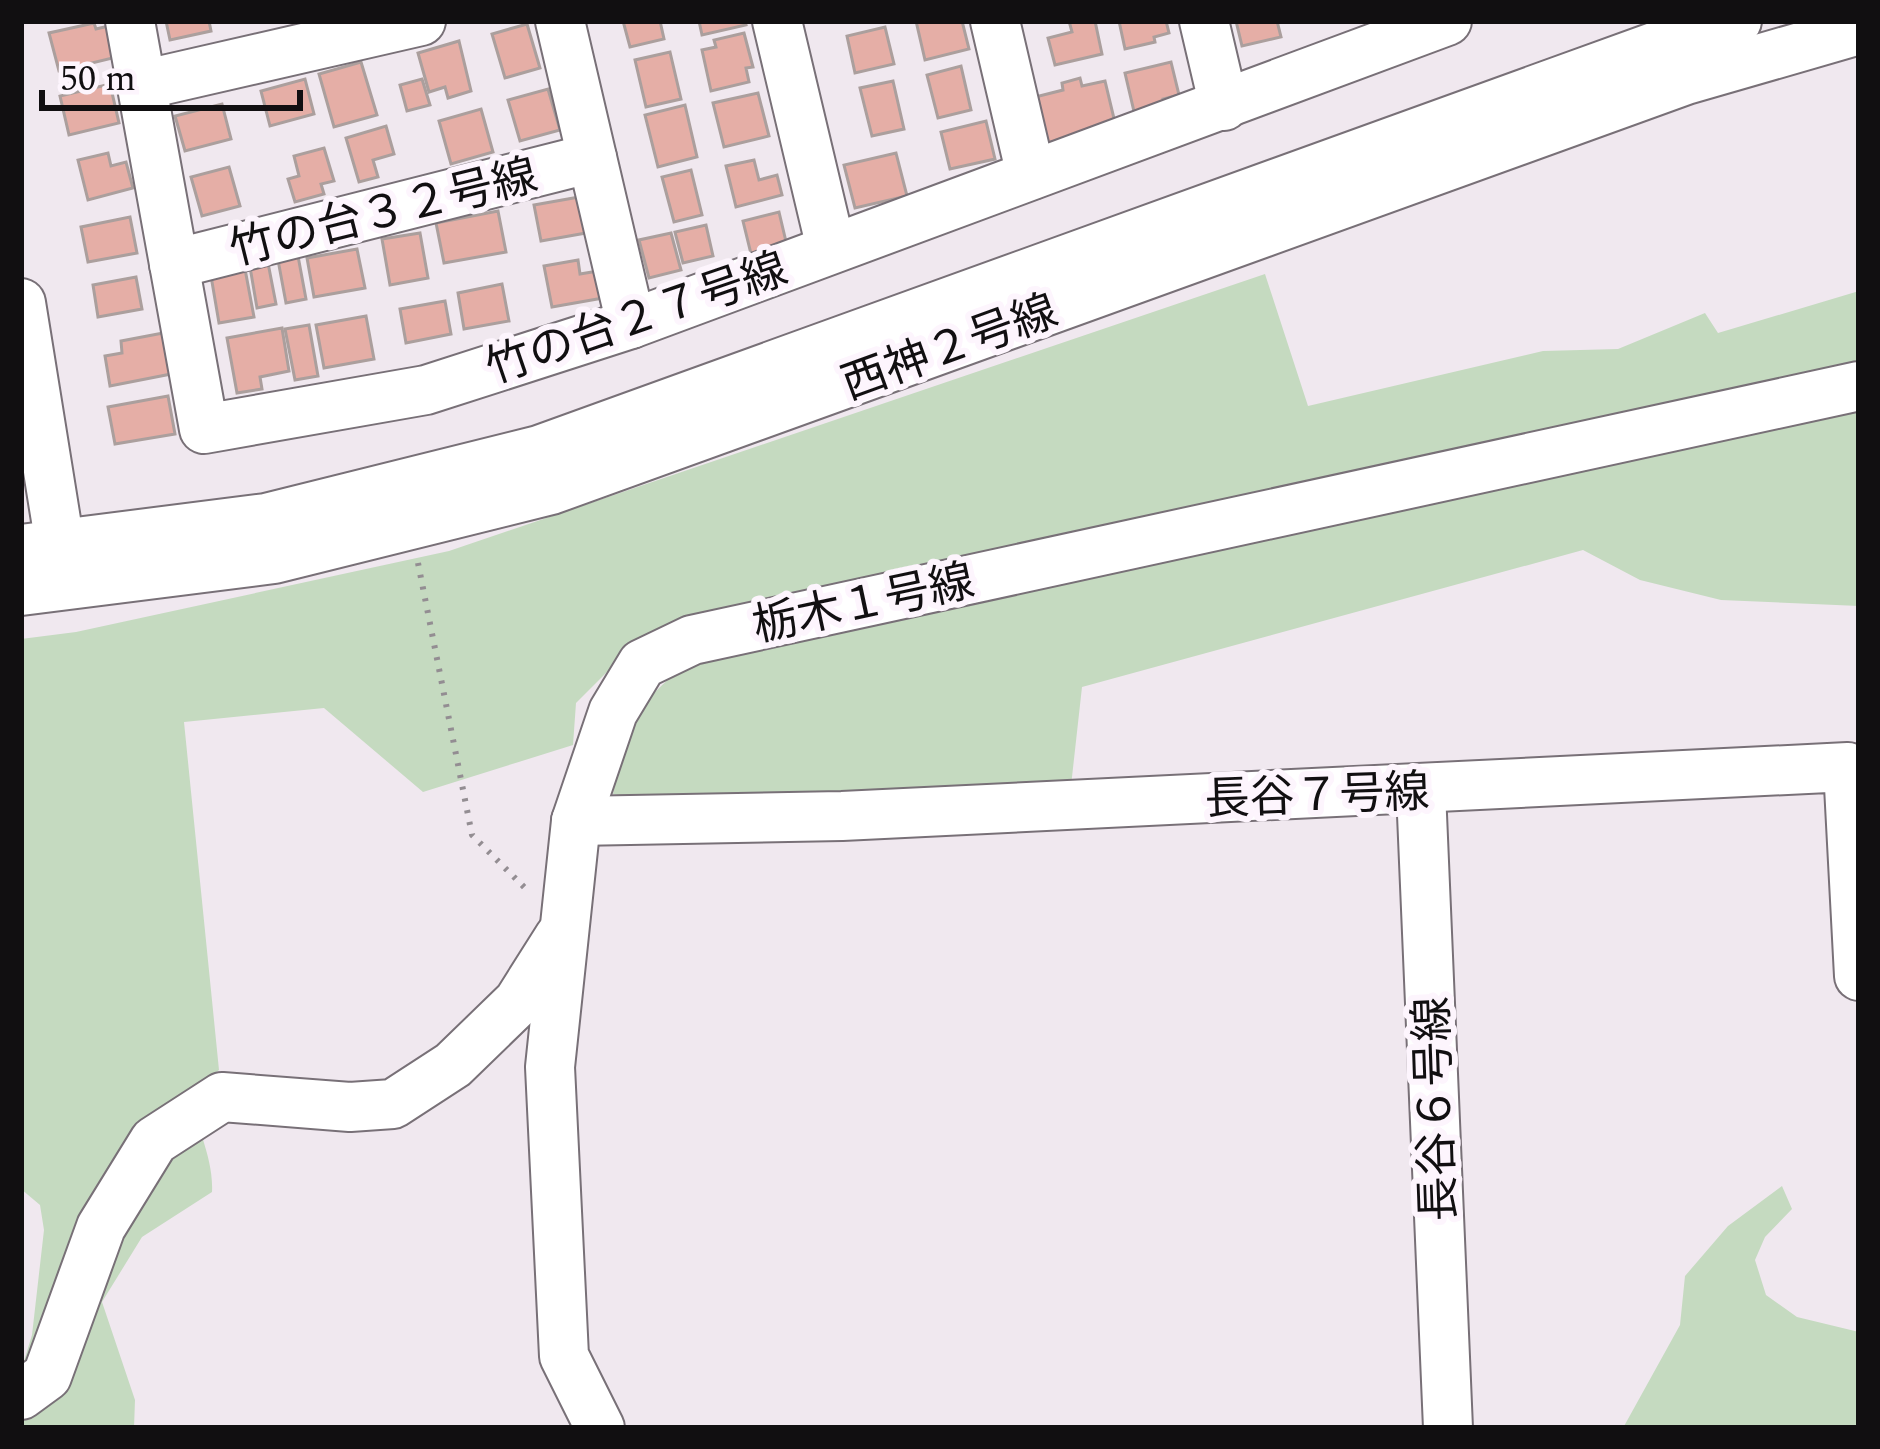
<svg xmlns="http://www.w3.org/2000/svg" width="1880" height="1449" font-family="Spectral,'Noto Sans JP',serif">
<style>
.green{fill:#c5dac0}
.building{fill:#e5aea6;stroke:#ab9f9d;stroke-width:3}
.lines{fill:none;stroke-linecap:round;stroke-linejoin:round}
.minor-casing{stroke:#787077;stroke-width:52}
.path{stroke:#938d92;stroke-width:6;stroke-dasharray:3 9;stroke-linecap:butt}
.minor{stroke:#fff;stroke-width:48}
.labels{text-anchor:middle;stroke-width:12;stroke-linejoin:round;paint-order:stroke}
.street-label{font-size:45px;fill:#110f11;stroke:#fdf5fd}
</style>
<rect width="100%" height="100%" fill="#f0e8ef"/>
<!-- green -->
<g class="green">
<path d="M1265,274L1308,406L1543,351L1618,349L1705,313L1718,333L1859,291V370L638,641L576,703L573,745L423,792L324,708L184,722L219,1070L193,1090C194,1127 214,1156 212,1192L142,1237L102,1302L135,1400L134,1428H21V1371L32,1335L44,1230L40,1205L21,1189V639L76,632L449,551Z"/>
<path d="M1859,403V606L1721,600L1640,580L1583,550L1082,687L1071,786L684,805L613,794C629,716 637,703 699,654Z"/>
<polygon points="1782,1186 1792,1209 1765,1237 1755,1260 1766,1295 1797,1317 1859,1332 1859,1428 1623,1428 1680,1325 1685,1276 1728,1226"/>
</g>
<!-- building -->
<g class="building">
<polygon points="166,21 209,21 211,31 170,40"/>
<polygon points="623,21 660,21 664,39 630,47"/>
<polygon points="699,21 745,21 746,25 702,35"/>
<polygon points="916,21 962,21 969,49 925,60"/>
<polygon points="1069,21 1095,21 1102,54 1055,65 1048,38 1072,32"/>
<polygon points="1119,21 1166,21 1169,33 1154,37 1155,42 1125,49"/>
<polygon points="1236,21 1277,21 1281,37 1242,46"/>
<polygon points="94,23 96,29 113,25 121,56 59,71 49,33"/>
<polygon points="527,24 540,68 505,78 492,34"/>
<polygon points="885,27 894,64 855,73 847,36"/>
<polygon points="744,33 753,67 746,68 749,82 711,91 702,50 716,47 714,40"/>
<polygon points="459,41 471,91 448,98 445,87 429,92 418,53"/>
<polygon points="670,52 681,99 646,107 635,60"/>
<polygon points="361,62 377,115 334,127 319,74"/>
<polygon points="1171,62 1179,95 1163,99 1166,113 1136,120 1125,73"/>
<polygon points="961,66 971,110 938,118 927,75"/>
<polygon points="1080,78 1082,86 1105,81 1116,127 1047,143 1035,97 1063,90 1062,83"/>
<polygon points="305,79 314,114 270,126 261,91"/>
<polygon points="422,79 430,105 407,111 400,85"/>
<polygon points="893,81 904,129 872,136 860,88"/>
<polygon points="110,84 119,123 69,135 60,96"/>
<polygon points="548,89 560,130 520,141 508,100"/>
<polygon points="758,93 769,136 724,147 713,103"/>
<polygon points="222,104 231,139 185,151 175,116"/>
<polygon points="685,105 697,157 658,167 645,115"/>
<polygon points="481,109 493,152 451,164 439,121"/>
<polygon points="986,121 995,159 950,169 941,132"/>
<polygon points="386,126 394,154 373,160 378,177 359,182 346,138"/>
<polygon points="324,148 334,181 321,184 324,194 295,202 288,179 299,176 294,156"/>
<polygon points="108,153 111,166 126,162 133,188 88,200 78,160"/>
<polygon points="896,153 907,196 855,208 844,165"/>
<polygon points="754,160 759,180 777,175 782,195 736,207 726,166"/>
<polygon points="229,167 240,206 202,216 191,177"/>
<polygon points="691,170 702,215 674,222 662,177"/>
<polygon points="579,197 586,233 541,241 534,205"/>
<polygon points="498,211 506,252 444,263 436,223"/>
<polygon points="779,212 788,250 752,258 743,221"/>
<polygon points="130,217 137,253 88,262 81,227"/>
<polygon points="706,225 713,256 683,263 675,232"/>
<polygon points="420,233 428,278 390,285 382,239"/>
<polygon points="671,233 681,270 649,278 639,240"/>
<polygon points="357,249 365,288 314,297 307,258"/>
<polygon points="298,256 306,299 286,303 278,260"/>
<polygon points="578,260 580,274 598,271 603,298 552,307 544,266"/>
<polygon points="268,263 276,304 257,308 250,267"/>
<polygon points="245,269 254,317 219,323 211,276"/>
<polygon points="136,277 142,309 98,317 93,285"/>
<polygon points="502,284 509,321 464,329 458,293"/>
<polygon points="445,301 451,334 406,343 400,309"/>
<polygon points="366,316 374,359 324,368 316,325"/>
<polygon points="309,325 318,376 295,380 285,329"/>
<polygon points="282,328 289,371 260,377 262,389 237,393 227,338"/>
<polygon points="163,333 171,374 110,386 105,356 122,353 121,341"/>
<polygon points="168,396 175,434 115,444 108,407"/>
</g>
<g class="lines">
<defs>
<g id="minor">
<polyline points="130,21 204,429 426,390 631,324 1447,21"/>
<polyline points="560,21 631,324"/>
<polyline points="777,21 831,248"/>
<polyline points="995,21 1031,175"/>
<polyline points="1204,21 1224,106"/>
<polyline points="142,85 421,21"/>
<polyline points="174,264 592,158"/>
<polyline points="21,303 65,576"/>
<polyline points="21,549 266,518 539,450 1673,40 1737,21"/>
<polyline points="21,591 274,559 551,490 1686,80 1859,30"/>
<polyline points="1421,791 1448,1428"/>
<polyline points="576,821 842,816 1848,767 1859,976"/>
<polyline points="21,1395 47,1376 101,1227 154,1141 222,1097 350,1107 393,1104 453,1065 518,1002 559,937"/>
<polyline points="600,1428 564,1356 550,1067 576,821 613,712 642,664 692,640 1859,386"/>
</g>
</defs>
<!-- minor casing -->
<use href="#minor" class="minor-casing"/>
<!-- path -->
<polyline class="path" points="418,563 472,835 530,893"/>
<!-- minor -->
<use href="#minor" class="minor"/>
</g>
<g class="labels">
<!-- street labels -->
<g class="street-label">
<text transform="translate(383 211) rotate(-14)" y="16">竹の台３２号線</text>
<text transform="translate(636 317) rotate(-19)" y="16">竹の台２７号線</text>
<text transform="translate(949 346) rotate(-20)" y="16">西神２号線</text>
<text transform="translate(863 602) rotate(-12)" y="16">栃木１号線</text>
<text transform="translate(1317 794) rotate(-2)" y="16">長谷７号線</text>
<text transform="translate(1434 1109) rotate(-92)" y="16">長谷６号線</text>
</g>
</g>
<!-- border -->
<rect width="1880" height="1449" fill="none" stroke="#110f11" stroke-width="48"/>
<!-- scale -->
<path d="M42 90v18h258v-18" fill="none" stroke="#110f11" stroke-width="6"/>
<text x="60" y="90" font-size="36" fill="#110f11" stroke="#fdf5fd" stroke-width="9" paint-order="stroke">50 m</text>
</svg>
